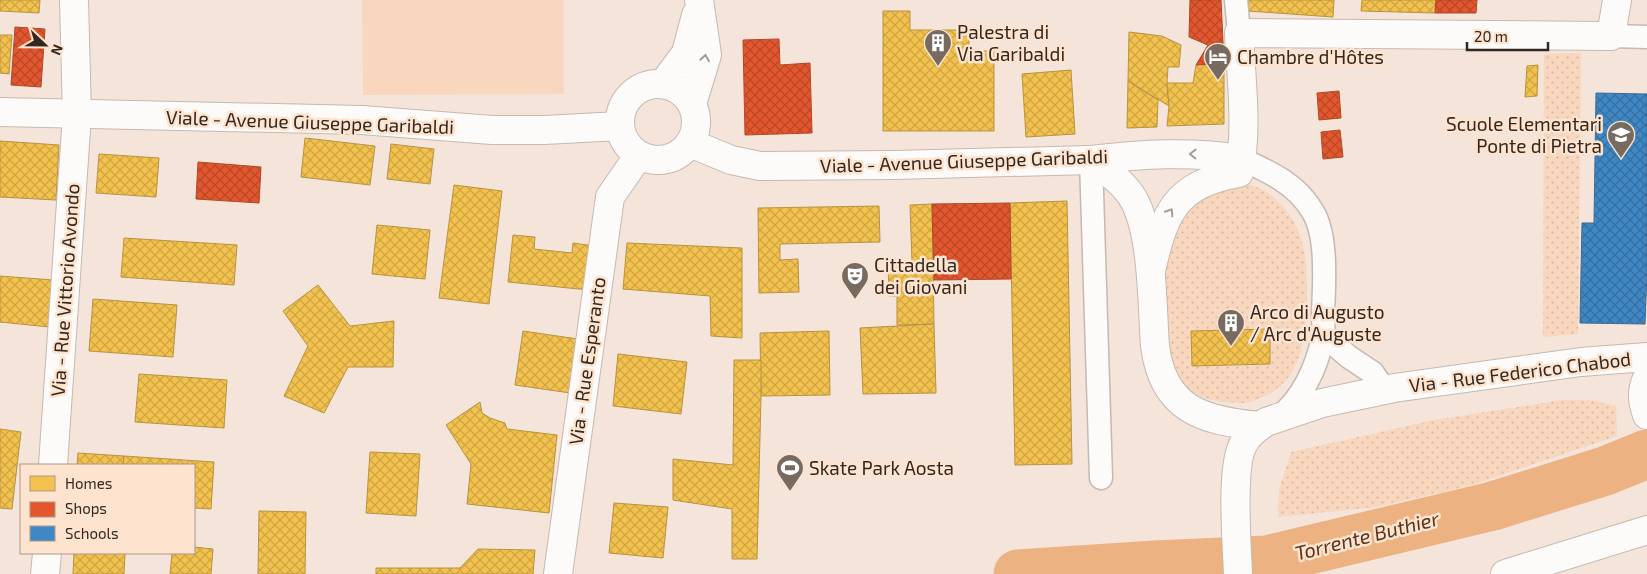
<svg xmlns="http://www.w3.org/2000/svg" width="1647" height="574" font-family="'Exo 2',sans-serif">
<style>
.green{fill:url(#green-dots)}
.pitch{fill:#f8d7be}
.homes{fill:url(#homes-cross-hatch);stroke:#b89340}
.shops{fill:url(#shops-cross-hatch);stroke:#af492a}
.schools{fill:url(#schools-cross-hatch);stroke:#3b6b94}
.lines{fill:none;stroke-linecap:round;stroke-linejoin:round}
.river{stroke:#ecb282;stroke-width:49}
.pedestrian-casing{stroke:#c5b9b1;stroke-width:25}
.minor-casing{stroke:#c5b9b1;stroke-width:30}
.tertiary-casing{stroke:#c5b9b1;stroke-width:30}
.pedestrian{stroke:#fdfbf9;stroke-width:22}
.minor{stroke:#fdfbf9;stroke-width:28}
.tertiary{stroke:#fdfbf9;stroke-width:28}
.oneway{stroke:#a29c97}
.labels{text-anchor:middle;stroke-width:5;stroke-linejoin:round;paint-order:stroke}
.poi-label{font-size:19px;fill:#322820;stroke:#fee3cf;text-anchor:start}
.street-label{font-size:19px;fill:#322820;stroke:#fee3cf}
.water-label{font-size:20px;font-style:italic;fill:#54341a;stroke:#fee3cf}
</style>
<defs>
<pattern id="green-dots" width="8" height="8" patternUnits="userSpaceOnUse" patternTransform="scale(1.25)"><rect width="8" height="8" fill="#f8d7be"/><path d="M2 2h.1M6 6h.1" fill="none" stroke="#d5b9a3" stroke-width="1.8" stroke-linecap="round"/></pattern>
<pattern id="homes-cross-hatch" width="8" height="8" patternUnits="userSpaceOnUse" patternTransform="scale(1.25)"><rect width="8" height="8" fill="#f2c14e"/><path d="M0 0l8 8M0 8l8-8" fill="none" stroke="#d0a644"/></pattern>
<pattern id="shops-cross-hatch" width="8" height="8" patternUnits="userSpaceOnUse" patternTransform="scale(1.25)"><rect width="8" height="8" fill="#e4572e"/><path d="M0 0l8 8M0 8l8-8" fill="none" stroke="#b94827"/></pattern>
<pattern id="schools-cross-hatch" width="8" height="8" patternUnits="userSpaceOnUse" patternTransform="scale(1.25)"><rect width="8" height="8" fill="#3f88c5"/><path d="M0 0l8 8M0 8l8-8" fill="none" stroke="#356fa0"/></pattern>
</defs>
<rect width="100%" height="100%" fill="#f4e4da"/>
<!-- green -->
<g class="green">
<polygon points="1581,53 1578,334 1543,337 1544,54"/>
<path d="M1243,183C1249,185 1256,186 1261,189C1274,195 1288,211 1295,224C1307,246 1307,273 1307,298C1306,333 1304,375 1269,394C1261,398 1253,402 1244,403C1228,404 1198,399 1186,389C1163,369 1160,258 1171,231C1175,221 1186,208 1194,200C1199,194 1234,186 1243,183Z"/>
<polygon points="1563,400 1590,400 1616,406 1617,436 1469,486 1376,507 1278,517 1279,490 1291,452 1434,420"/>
</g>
<!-- pitch -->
<polygon class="pitch" points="362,0 564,0 564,94 363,95"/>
<!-- homes -->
<g class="homes">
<polygon points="0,0 40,0 39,13 0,11"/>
<polygon points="1249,0 1334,0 1333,17 1248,11"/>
<polygon points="1362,0 1436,0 1435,13 1361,11"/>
<polygon points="883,11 910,11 910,30 969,30 969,51 994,51 994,131 883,131"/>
<polygon points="1129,32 1162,36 1181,45 1179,67 1168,67 1167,83 1169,106 1128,81"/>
<polygon points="0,35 12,35 9,74 0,73"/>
<polygon points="1224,63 1224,124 1167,126 1169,106 1167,83 1193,83 1196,65"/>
<polygon points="1538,65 1537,96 1525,97 1527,66"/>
<polygon points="1071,70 1075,134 1026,137 1022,74"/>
<polygon points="1128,81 1158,100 1157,127 1127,128"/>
<polygon points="305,138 375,146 370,185 301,177"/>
<polygon points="0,141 59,145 56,200 0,197"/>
<polygon points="391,144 434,149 430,184 387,179"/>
<polygon points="99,154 159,158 156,197 96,193"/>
<polygon points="454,185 502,191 489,304 439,298"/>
<polygon points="1067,201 1072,464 1015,465 1010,203"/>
<polygon points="932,204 934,324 897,325 897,296 889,296 888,262 912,262 910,205"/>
<polygon points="879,206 880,242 780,244 780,260 798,259 799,292 759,293 758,208"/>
<polygon points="377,225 430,230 425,279 372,274"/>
<polygon points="513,235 535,237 534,249 572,253 573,243 594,246 589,290 508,282"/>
<polygon points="124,238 237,245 234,285 121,277"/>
<polygon points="627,243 742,248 742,338 711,336 710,296 623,289"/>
<polygon points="0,276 53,280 49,327 0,322"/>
<polygon points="318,285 350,326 394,321 393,367 348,367 324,413 284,396 308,346 283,311"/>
<polygon points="93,299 177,305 173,357 89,351"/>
<polygon points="934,324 936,393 863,394 860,328"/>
<polygon points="1270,329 1270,364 1192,366 1191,331"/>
<polygon points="523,331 578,339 570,393 515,385"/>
<polygon points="829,331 830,395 761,396 760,333"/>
<polygon points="618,354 687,362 681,414 613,406"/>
<polygon points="734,360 761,360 761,396 757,559 732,559 732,509 673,500 673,459 733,465"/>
<polygon points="139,374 227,380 224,428 135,422"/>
<polygon points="480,402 482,413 490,418 505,423 507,429 557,435 549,513 467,504 471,464 446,425"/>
<polygon points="0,429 21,432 12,509 0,508"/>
<polygon points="370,452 420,454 416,516 366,513"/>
<polygon points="78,453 124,456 123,465 77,465"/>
<polygon points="124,456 214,462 211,509 194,508 194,465 123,465"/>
<polygon points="614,503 668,507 663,558 609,553"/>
<polygon points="259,511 306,512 305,574 258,574"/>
<polygon points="194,547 213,549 211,574 170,574 172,553 194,553"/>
<polygon points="478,549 535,550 533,574 376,574 376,568 460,568"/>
<polygon points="74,553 125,553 124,574 73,574"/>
</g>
<!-- shops -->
<g class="shops">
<polygon points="1190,0 1221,0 1224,63 1196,65 1208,45 1189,37"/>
<polygon points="1436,0 1477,0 1476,13 1435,13"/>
<polygon points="15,27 45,29 41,87 11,85"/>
<polygon points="779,39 780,65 810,63 812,133 745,135 743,40"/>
<polygon points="1339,91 1341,118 1319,120 1317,93"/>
<polygon points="1340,130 1343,157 1323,159 1321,132"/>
<polygon points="198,162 261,167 259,203 196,199"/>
<polygon points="1010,203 1011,279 934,280 932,204"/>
</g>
<!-- schools -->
<polygon class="schools" points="1596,93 1647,94 1647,273 1645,324 1580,323 1582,223 1594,223"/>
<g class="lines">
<!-- river -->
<polyline class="river" points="1018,574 1155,565 1267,560 1493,506 1605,471 1647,454"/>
<defs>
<g id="pedestrian">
<polyline points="1236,0 1239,33"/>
<polyline points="1611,36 1647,37"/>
<path d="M1241,159C1270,172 1297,184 1313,212C1328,237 1324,285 1323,314C1323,321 1324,329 1323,337C1317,366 1302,401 1277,418"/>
<polyline points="1091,160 1101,478"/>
<polyline points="1323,335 1349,357 1373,373 1381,385 1394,388"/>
</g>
<g id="minor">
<polyline points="663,84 686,53 696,15"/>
<polyline points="692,104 707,55 699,0"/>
<path d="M1091,160C1142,154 1191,151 1241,159"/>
<path d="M1151,271C1164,213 1175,184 1239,173C1248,127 1241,79 1239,33L1611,36L1617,0"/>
<polyline points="53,465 77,115 74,0"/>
<polyline points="45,574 47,553"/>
<polyline points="558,574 610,197 639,155"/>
</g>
<g id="tertiary">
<circle cx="658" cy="122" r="38"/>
<polyline points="0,112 362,120 492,130 544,130 620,126"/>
<path d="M690,143L731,160L760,166L894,165L1091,160C1107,171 1126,184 1135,202C1153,238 1152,305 1155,346C1163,409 1202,421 1260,426"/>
<path d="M1647,378C1641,392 1642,401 1647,415"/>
<path d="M1238,574C1237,546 1230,464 1244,443C1248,435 1258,427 1266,422L1322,403L1394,388L1581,362L1647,357"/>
<polyline points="1505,574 1647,530"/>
</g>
</defs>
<!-- pedestrian casing -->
<use href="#pedestrian" class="pedestrian-casing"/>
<!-- minor casing -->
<use href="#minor" class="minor-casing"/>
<!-- tertiary casing -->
<use href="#tertiary" class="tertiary-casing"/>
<!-- pedestrian -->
<use href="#pedestrian" class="pedestrian"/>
<!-- minor -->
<use href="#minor" class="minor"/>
<!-- tertiary -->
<use href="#tertiary" class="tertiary"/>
</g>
<!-- one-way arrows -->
<defs><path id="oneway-chevron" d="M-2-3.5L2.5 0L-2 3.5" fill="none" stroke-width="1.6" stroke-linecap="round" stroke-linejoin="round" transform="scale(1.25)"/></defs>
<g class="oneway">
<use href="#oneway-chevron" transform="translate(705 58) rotate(-81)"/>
<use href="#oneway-chevron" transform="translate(1193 154) rotate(-179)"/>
<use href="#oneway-chevron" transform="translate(1170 212) rotate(-58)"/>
</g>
<!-- icons -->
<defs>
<symbol id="building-pin" viewBox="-11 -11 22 30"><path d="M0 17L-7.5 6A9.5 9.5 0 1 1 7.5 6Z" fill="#766a61" stroke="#fee3cf"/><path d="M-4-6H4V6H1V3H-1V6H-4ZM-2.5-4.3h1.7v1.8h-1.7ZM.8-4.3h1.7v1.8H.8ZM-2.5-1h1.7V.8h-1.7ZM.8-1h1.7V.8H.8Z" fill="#fff"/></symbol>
<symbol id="hotel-pin" viewBox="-11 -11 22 30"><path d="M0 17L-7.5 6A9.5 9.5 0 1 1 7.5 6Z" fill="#766a61" stroke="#fee3cf"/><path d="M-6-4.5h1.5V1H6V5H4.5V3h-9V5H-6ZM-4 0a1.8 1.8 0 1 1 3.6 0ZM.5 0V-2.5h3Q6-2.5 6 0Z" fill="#fff"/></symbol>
<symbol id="school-pin" viewBox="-11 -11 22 30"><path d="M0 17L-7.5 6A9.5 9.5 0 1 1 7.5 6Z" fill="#766a61" stroke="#fee3cf"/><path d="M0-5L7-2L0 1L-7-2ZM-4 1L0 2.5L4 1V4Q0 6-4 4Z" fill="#fff"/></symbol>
<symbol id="theatre-pin" viewBox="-11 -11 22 30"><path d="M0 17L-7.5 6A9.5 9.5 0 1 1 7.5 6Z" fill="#766a61" stroke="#fee3cf"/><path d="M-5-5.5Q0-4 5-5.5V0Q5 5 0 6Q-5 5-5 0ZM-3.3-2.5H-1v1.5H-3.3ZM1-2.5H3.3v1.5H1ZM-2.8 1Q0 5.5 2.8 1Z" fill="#fff"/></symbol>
<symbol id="stadium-pin" viewBox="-11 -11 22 30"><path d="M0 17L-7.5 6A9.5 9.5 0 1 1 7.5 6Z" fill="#766a61" stroke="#fee3cf"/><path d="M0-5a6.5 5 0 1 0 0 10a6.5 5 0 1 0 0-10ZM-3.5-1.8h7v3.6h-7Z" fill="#fff"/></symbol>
</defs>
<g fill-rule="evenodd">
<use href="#building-pin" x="922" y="27" width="32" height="43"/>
<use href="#hotel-pin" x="1202" y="41" width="32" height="43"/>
<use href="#school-pin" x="1605" y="119" width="32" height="43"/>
<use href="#theatre-pin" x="839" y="260" width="32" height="43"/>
<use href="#building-pin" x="1215" y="307" width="32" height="43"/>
<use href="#stadium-pin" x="774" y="452" width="32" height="43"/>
</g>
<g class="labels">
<!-- poi labels -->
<g class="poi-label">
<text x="957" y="39">Palestra di<tspan x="957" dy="22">Via Garibaldi</tspan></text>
<text x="1237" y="64">Chambre d'Hôtes</text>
<text x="1602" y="131" text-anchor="end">Scuole Elementari<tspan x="1602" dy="22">Ponte di Pietra</tspan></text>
<text x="874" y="272">Cittadella<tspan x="874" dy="22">dei Giovani</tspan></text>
<text x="1250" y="319">Arco di Augusto<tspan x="1250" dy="22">/ Arc d'Auguste</tspan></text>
<text x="809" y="475">Skate Park Aosta</text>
</g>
<!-- street labels -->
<g class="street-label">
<text transform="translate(310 122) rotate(2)" y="7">Viale - Avenue Giuseppe Garibaldi</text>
<text transform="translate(964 161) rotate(-2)" y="7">Viale - Avenue Giuseppe Garibaldi</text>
<text transform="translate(65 290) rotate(-86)" y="7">Via - Rue Vittorio Avondo</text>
<text transform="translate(587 361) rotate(-82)" y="7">Via - Rue Esperanto</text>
<text transform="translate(1520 372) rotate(-7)" y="7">Via - Rue Federico Chabod</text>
</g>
<!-- water labels -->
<g class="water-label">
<text transform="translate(1367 536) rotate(-14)" y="7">Torrente Buthier</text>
</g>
</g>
<!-- legend -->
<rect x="20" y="464" width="175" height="90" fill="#fee3cf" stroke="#ac9889"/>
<rect x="30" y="476" width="25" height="15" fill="#f2c14e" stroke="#ac9889"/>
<text x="65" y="489" font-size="15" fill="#322820">Homes</text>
<rect x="30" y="502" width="25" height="15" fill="#e4572e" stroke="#ac9889"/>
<text x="65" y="514" font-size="15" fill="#322820">Shops</text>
<rect x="30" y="526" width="25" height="15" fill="#3f88c5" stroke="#ac9889"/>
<text x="65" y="539" font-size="15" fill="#322820">Schools</text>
<!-- north arrow -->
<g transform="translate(45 45) rotate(112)" stroke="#fee3cf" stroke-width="4" paint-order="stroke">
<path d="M0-4L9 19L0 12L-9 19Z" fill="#322820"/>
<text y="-8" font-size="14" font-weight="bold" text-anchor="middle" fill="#322820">N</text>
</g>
<!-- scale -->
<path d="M1467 42v8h81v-8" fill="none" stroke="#322820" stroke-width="2.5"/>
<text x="1474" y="42" font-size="15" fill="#322820" stroke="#fee3cf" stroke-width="4" paint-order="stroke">20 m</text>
</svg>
